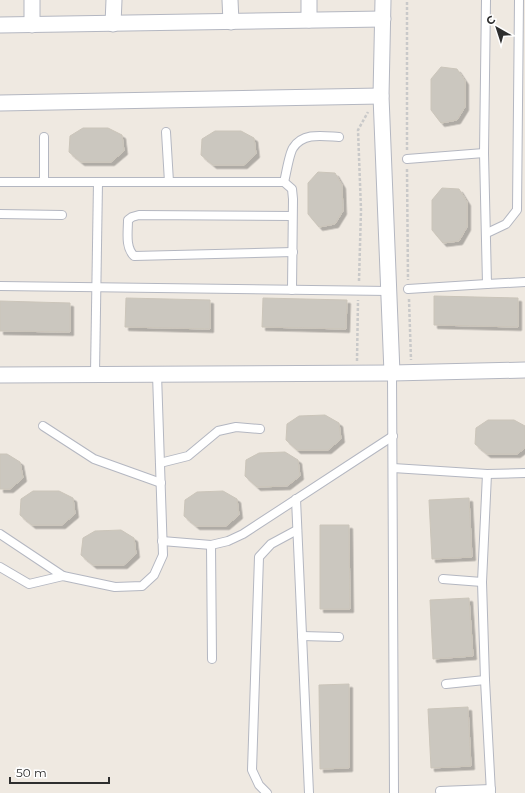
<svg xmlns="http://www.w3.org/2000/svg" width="525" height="793" font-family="Montserrat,sans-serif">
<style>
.building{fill:#cbc7bf;stroke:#cbc5ba;filter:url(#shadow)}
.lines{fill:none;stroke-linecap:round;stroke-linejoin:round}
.lane-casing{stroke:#b4b7c1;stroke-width:10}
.street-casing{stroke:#b4b7c1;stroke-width:17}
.path{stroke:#c9c9c9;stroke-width:2.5;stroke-dasharray:3 2;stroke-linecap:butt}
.lane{stroke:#fff;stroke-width:8}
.street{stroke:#fff;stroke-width:15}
</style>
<defs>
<filter id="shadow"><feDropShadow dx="3.5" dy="3.5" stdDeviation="0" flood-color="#0004"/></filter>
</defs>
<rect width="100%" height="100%" fill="#efe9e1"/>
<!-- building -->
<g class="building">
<polygon points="441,67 457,69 465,81 465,107 457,120 441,123 431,110 431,79"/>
<polygon points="83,128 108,128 122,135 124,151 111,162 81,162 69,152 70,136"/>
<polygon points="215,131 241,131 254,138 256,154 244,165 213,165 201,155 202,139"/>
<polygon points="318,172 335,173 342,185 343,211 335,224 319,227 308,214 308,183"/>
<polygon points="442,188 459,189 467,202 467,227 459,241 443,243 432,230 432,200"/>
<polygon points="434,296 518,298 518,327 434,325"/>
<polygon points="126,298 210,300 210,329 125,327"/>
<polygon points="263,298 347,300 346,329 262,327"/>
<polygon points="0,301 70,303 70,332 0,331"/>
<polygon points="325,415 339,423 341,439 328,450 297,450 286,440 287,424 299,416"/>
<polygon points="488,420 514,420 525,426 525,448 517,454 487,454 475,444 476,428"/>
<polygon points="285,452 298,460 300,476 287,486 257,487 245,476 246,460 259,453"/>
<polygon points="0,454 7,454 20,462 23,478 10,489 0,489"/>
<polygon points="33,491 59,491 73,498 75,514 62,525 32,525 20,515 21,499"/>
<polygon points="223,491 237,499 239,515 226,526 196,526 184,516 185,500 197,492"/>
<polygon points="469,498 472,557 432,559 429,500"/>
<polygon points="320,525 349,525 350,609 320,609"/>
<polygon points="121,530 134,538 136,554 124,565 93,565 81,555 83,538 95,531"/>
<polygon points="469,598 473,656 433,659 430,600"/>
<polygon points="349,684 349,768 320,769 319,685"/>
<polygon points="468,707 471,766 431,768 428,709"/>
</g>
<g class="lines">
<defs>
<g id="lane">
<polyline points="486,0 484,153 487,284 525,282"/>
<polyline points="166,132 169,182"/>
<polyline points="44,137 44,182"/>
<polyline points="407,159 484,153"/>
<polyline points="0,182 284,182 292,189 293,199 292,290"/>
<path d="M284,182C286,175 289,154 293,148C303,132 323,136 339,137"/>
<polyline points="0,214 62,215"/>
<path d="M292,216L139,215L132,217L128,220C128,232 125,247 134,256L293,252"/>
<polyline points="487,233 506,224 517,210 519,0"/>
<polyline points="0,286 389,291"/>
<polyline points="408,289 487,284"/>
<polyline points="392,373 394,793"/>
<polyline points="95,374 98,182"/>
<polyline points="43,426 94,459 161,483"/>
<polyline points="160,463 188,456 218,431 236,427 260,429"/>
<polyline points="393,468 487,474 525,473"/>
<polyline points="487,474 482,582 485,680 491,793"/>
<polyline points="296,499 309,793"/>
<polyline points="0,534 63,576"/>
<polyline points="162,541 211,545 228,541 243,534 393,436"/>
<polyline points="211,545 212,659"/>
<polyline points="0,567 29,584 63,576 115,587 142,586 154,575 163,555 157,374"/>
<polyline points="443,579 482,582"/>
<polyline points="302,636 339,637"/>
<polyline points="446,684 485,680"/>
<polyline points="440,791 491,789"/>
<polyline points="267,793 259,785 252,770 259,557 271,544 297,530"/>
</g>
<g id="street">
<polyline points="230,0 231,22"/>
<polyline points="383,0 381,96 392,373"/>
<polyline points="309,20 309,0"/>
<polyline points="113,24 114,0"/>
<polyline points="0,25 383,19"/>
<polyline points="32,25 32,0"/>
<polyline points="0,103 381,96"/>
<polyline points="0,375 392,373 525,370"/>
</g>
</defs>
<!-- lane casing -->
<use href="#lane" class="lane-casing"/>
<!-- street casing -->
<use href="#street" class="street-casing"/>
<!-- path -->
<g class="path">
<polyline points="407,150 407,0"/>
<polyline points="407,169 408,280"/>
<polyline points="359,281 361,210 358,130 368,112"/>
<polyline points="409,299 411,360"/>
<polyline points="357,361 358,300"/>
</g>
<!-- lane -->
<use href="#lane" class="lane"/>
<!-- street -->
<use href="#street" class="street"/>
</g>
<!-- north arrow -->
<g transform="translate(497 28) rotate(321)" stroke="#ffffff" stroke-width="3" paint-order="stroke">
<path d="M0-3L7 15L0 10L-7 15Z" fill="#2e2e2e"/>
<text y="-6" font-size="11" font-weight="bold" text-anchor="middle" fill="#2e2e2e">С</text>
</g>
<!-- scale -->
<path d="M10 777v6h99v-6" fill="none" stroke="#2e2e2e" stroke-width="2"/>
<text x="16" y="777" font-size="12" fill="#2e2e2e" stroke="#ffffff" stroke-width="3" paint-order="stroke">50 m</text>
</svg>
